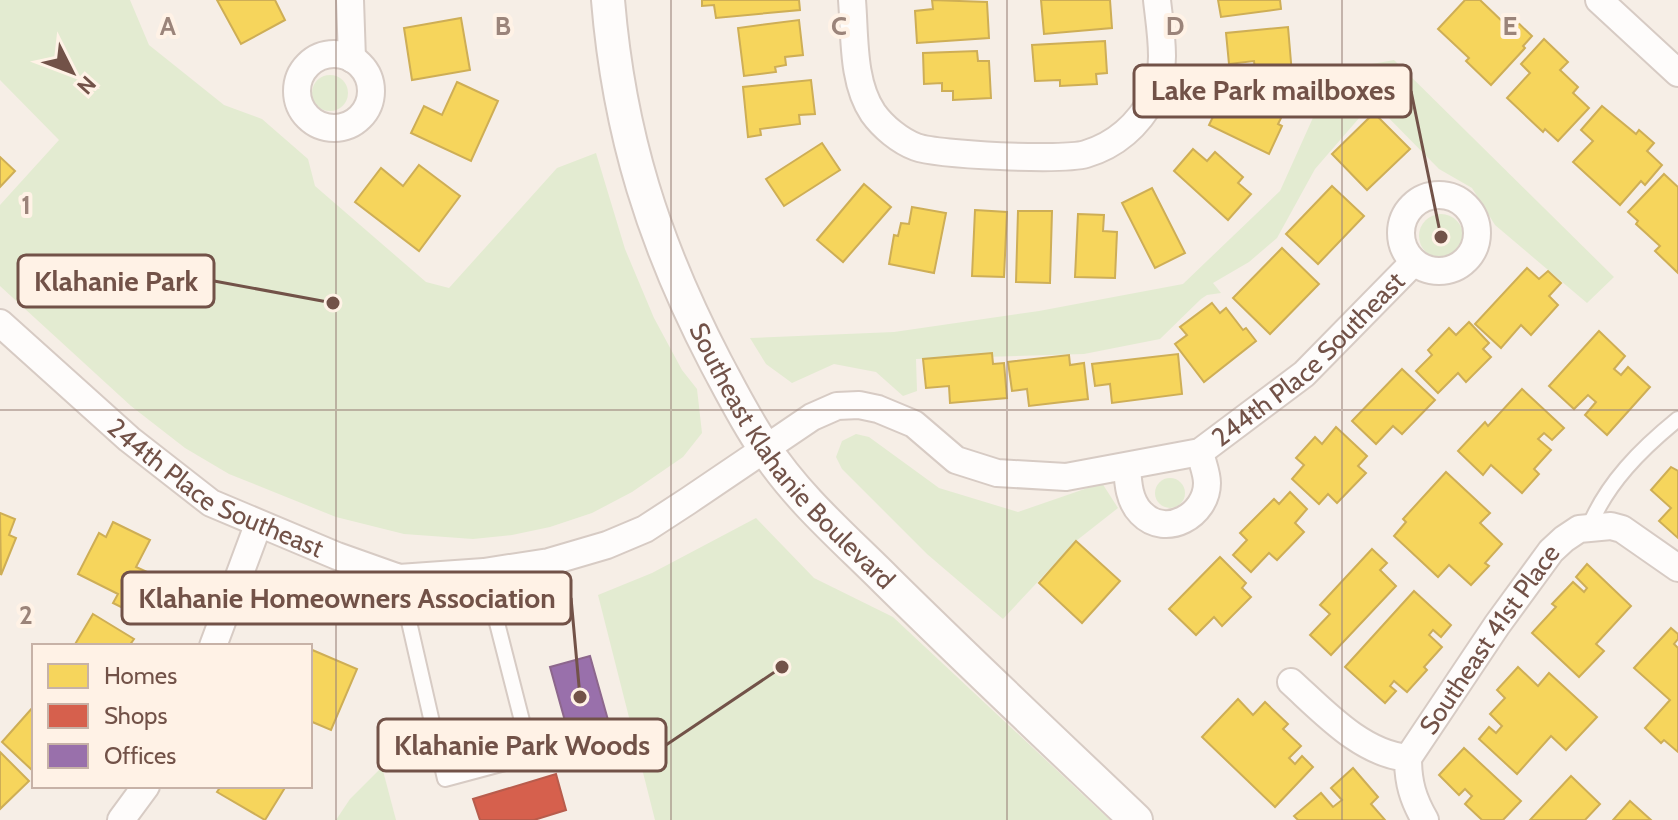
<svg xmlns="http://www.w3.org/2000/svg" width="1678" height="820" font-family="Cabin,sans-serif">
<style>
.green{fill:#e3ebd1}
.homes{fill:#f6d55c;stroke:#ceae56;stroke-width:2}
.shops{fill:#d6604d;stroke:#b85c4c;stroke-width:2}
.offices{fill:#9970ab;stroke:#8d678d;stroke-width:2}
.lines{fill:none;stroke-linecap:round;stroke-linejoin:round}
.service-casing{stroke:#d7cbc4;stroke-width:18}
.minor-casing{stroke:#d7cbc4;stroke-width:30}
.tertiary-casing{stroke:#d7cbc4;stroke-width:36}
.service{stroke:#fefcfb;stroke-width:14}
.minor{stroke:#fefcfb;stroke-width:26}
.tertiary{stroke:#fefcfb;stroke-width:32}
.grid{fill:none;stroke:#9b847a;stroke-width:2;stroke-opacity:0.55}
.labels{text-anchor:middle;stroke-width:8;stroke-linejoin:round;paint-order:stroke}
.street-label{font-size:26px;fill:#725248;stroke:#fff2e6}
.grid-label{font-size:26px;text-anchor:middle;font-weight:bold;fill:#9b847a;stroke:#fff2e6;stroke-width:8;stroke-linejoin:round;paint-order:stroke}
.leader{fill:none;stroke:#725248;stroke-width:3}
.callout-dot{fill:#725248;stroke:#fff2e6;stroke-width:3}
.callout{fill:#fff2e6;stroke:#725248;stroke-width:3}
.callout-label{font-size:28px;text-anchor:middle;font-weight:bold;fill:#725248}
</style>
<rect width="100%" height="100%" fill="#f6eee6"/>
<!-- green -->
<g class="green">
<polygon points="0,0 130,0 149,45 224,105 262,119 308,159 315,186 426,282 449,288 557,168 596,153 625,249 654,318 682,370 697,389 702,433 683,457 632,492 592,513 550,527 512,535 473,539 404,534 336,517 229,474 185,448 131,406 0,286 0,205 59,140 0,80"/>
<polygon points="1394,60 1614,277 1587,303 1495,225 1472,188 1439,169 1373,102 1315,169 1277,238 1249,262 1213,283 1221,293 1207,295 1201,299 1160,339 1084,354 916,359 917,391 903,396 876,372 834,364 792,383 766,364 750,338 894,332 1039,311 1183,284 1280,191 1334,71"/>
<circle cx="330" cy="93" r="18"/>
<circle cx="1441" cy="236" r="22"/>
<polygon points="856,434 869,437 939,488 1018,512 1102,483 1118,508 1076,541 1003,619 927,554 842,469 836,457 842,441"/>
<circle cx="1170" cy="493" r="15"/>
<polygon points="756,518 814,578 893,617 1110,820 655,820 598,595 652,573"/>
<polygon points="382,767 396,820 336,820 350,799"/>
</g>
<!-- homes -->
<g class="homes">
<polygon points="217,0 275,0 285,20 241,44"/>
<polygon points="702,0 799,0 800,10 716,18 714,5 702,6"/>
<polygon points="932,0 987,2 989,38 917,43 915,11 933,9"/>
<polygon points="1041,0 1110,0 1112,28 1044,34"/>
<polygon points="1218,0 1280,0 1281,9 1221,17"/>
<polygon points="1465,0 1480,0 1503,22 1510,15 1532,36 1523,46 1525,48 1491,85 1466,61 1469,58 1438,29"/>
<polygon points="461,18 470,70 412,80 404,28"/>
<polygon points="799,20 803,55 785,57 786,65 775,67 776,72 744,76 738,28"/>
<polygon points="1288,27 1292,74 1256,78 1254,61 1229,64 1226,33"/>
<polygon points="1544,39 1568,62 1560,70 1578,87 1573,93 1589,108 1558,141 1545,129 1543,132 1507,98 1530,73 1521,64"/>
<polygon points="1105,41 1107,73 1096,74 1097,84 1060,86 1060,80 1035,81 1032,45"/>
<polygon points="977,51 978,61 989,61 991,98 953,100 953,91 942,91 942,83 924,84 923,53"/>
<polygon points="811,80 815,114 799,115 800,124 760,129 761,135 748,137 743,87"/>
<polygon points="457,82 498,101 471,161 411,133 424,106 442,115"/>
<polygon points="1257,96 1285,110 1278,124 1282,126 1269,154 1209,125 1221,100 1239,109 1244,99 1253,104"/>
<polygon points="1602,106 1636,134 1639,130 1654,143 1647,151 1662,165 1645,185 1641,181 1620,205 1573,162 1593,141 1581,130"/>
<polygon points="1374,113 1410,149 1367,190 1332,154"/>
<polygon points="822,143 840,170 784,206 766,179"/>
<polygon points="1193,149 1207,161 1215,152 1243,177 1238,183 1251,194 1228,220 1174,171"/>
<polygon points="0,157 15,171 0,187"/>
<polygon points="419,165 460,196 419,251 355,202 381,168 403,186"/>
<polygon points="1664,174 1678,187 1678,273 1655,251 1660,246 1636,224 1638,221 1628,212"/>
<polygon points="864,184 891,207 843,262 817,240"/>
<polygon points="1332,186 1364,216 1318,264 1286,234"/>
<polygon points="1152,188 1185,253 1155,268 1122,203"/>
<polygon points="912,207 946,213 934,273 889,264 894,235 898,236 901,223 909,224"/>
<polygon points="975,210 1007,212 1004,277 972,276"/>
<polygon points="1018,211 1052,211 1050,283 1016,282"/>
<polygon points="1078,214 1104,215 1103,231 1117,232 1115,278 1075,277"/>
<polygon points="1282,248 1319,284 1270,334 1233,298"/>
<polygon points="1527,268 1539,279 1548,271 1561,283 1549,296 1558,305 1531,335 1521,325 1501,348 1475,324"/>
<polygon points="1212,303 1220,313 1226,308 1243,330 1246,328 1256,341 1204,382 1175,344 1187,335 1180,327"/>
<polygon points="1469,322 1489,343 1483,349 1491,357 1466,382 1458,373 1438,393 1416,371 1432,355 1428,350 1449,328 1456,335"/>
<polygon points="1599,331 1625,356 1614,369 1621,375 1628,367 1650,387 1607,435 1585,415 1596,402 1588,395 1574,409 1549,386"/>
<polygon points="992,353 993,364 1004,363 1007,398 950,403 949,386 926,388 923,359"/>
<polygon points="1178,354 1182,394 1112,403 1110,384 1095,386 1092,364"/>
<polygon points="1069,355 1070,365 1084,363 1088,399 1029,406 1027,389 1012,391 1008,362"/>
<polygon points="1402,369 1435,400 1402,434 1393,426 1376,444 1352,421"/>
<polygon points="1522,389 1564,428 1552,440 1544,433 1538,439 1551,450 1534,469 1539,474 1522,493 1491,465 1483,475 1458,451 1485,422 1488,426"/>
<polygon points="1336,427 1367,456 1358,466 1366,473 1337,503 1328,494 1319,504 1292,479 1304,465 1296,458 1315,437 1322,444"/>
<polygon points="1671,467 1678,471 1678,538 1659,521 1671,508 1651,490"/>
<polygon points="1446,472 1490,513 1480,523 1502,544 1485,563 1489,566 1471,585 1449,565 1438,577 1394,536 1406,522 1403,519"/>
<polygon points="1290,492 1307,509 1295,523 1304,532 1277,560 1269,553 1251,572 1233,555 1247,540 1240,533 1274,499 1279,504"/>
<polygon points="0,513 15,519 9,535 16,538 1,575"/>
<polygon points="113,522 150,540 136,567 156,576 137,615 113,603 118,594 78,574 99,533 106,537"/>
<polygon points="1076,541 1120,581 1082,623 1039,583"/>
<polygon points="1372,549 1387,563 1380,570 1396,586 1331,655 1310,635 1330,614 1320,605"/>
<polygon points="1220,557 1246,583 1242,588 1251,597 1222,626 1214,617 1196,635 1169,609"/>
<polygon points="1587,564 1631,606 1596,644 1604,651 1579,677 1532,633 1556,607 1552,604 1573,582 1584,592 1587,588 1576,577"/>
<polygon points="1414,591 1451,625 1441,637 1433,630 1429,635 1442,647 1424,667 1427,670 1407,692 1394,681 1390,686 1396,691 1385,703 1345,667"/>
<polygon points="93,614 134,639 129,646 74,646"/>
<polygon points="1671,628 1678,634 1678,639 1674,644 1678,648 1678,752 1664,740 1661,743 1645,728 1670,700 1634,668"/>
<polygon points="310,649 357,669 331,730 310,721"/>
<polygon points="1518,667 1538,686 1549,673 1597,717 1566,750 1551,736 1517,774 1479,739 1489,727 1496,733 1502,726 1490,714 1505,698 1497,690"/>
<polygon points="1238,699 1253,715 1265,702 1288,724 1283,729 1301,746 1289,758 1295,764 1302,756 1313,767 1275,807 1202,737"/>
<polygon points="34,706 34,772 2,742"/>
<polygon points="1464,748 1521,801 1503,820 1482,820 1465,804 1472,796 1465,789 1459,795 1439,775"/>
<polygon points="0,752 29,781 0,809"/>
<polygon points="1353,768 1378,797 1371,804 1385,820 1298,820 1294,816 1321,793 1333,807 1342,800 1331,788"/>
<polygon points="1571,776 1600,804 1585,820 1530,820"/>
<polygon points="221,786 286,786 265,820 217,792"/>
<polygon points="1630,801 1651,820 1613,820"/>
</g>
<!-- shops -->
<polygon class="shops" points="556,774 566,810 534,820 480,820 473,799"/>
<!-- offices -->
<polygon class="offices" points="590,656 610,727 570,739 550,667"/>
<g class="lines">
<defs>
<g id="service">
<path d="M1589,527C1607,483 1641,449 1678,419"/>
<polyline points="399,578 445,779 531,756 484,572"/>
</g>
<g id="minor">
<polyline points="350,0 352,59"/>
<path d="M852,0C855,36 852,82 873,113C883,127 900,141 916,147C938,155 1063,161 1086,154C1116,145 1139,124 1154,96C1168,69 1160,29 1157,0"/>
<polyline points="1599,0 1678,73"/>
<circle cx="334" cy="91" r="37"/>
<circle cx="1439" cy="233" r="38"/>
<path id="s1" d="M0,323L129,439L211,503L337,556L399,578L484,572L549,562L607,545L645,529L688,501L812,417L837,406L859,405L878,409L914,424L956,460L997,473L1066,477L1200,452L1304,374L1414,262"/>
<path d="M1127,467C1128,483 1129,501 1141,513C1166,539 1207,515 1207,483C1207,473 1202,462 1200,452"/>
<polyline points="213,646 258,525"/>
<path d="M1291,682C1324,712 1362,754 1408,758C1408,783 1413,799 1425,820"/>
<path id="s2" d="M1408,758L1497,625L1551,551L1564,539L1579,529L1611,526L1622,529L1678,568"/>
<polyline points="121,820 146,786"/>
</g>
<g id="tertiary">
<path id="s3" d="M608,0C619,134 654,244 716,363C731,391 746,421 764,447C797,498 844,538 887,581C969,662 1053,741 1136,820"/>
</g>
</defs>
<!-- service casing -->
<use href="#service" class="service-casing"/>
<!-- minor casing -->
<use href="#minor" class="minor-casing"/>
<!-- tertiary casing -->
<use href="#tertiary" class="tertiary-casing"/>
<!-- service -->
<use href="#service" class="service"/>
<!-- minor -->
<use href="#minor" class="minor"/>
<!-- tertiary -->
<use href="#tertiary" class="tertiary"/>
</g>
<!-- grid -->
<path class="grid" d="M336,0V820M671,0V820M1007,0V820M1342,0V820M0,410H1678"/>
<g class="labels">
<!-- street labels -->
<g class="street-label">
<text dy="9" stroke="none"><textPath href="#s1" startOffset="1488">244th Place Southeast</textPath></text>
<text dy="9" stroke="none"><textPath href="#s3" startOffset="502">Southeast Klahanie Boulevard</textPath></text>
<text dy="9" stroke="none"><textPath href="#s1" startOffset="274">244th Place Southeast</textPath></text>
<text dy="9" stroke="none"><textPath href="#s2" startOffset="144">Southeast 41st Place</textPath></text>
</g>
</g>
<g class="grid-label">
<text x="168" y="35">A</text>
<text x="503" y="35">B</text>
<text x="839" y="35">C</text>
<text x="1175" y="35">D</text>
<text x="1510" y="35">E</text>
<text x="26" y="214">1</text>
<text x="26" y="624">2</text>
</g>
<!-- callouts -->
<path class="leader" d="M1441 237L1411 91M333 303L214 281M580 697L571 598M782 667L666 745"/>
<g class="callout-dot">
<circle cx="1441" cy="237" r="8"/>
<circle cx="333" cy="303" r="8"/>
<circle cx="580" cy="697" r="8"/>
<circle cx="782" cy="667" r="8"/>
</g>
<g class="callout">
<rect x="1134" y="65" width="277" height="52" rx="8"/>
<rect x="18" y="255" width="196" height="52" rx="8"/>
<rect x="122" y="572" width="449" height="52" rx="8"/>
<rect x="378" y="719" width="288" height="52" rx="8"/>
</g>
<g class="callout-label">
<text x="1273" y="100">Lake Park mailboxes</text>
<text x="116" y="291">Klahanie Park</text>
<text x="347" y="608">Klahanie Homeowners Association</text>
<text x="522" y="755">Klahanie Park Woods</text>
</g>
<!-- legend -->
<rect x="32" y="644" width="280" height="144" fill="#fff2e6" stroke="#c7b2a7" stroke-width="2"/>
<rect x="48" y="664" width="40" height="24" fill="#f6d55c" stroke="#c7b2a7" stroke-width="2"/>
<text x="104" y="684" font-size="24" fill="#725248">Homes</text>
<rect x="48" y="704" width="40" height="24" fill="#d6604d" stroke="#c7b2a7" stroke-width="2"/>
<text x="104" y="724" font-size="24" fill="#725248">Shops</text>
<rect x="48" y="744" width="40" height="24" fill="#9970ab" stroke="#c7b2a7" stroke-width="2"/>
<text x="104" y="764" font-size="24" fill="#725248">Offices</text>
<!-- north arrow -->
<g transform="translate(72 72) rotate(132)" stroke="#fff2e6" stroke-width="6" paint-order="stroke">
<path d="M0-6L14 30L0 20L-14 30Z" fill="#725248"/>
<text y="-12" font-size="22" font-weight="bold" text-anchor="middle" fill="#725248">N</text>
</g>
</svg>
